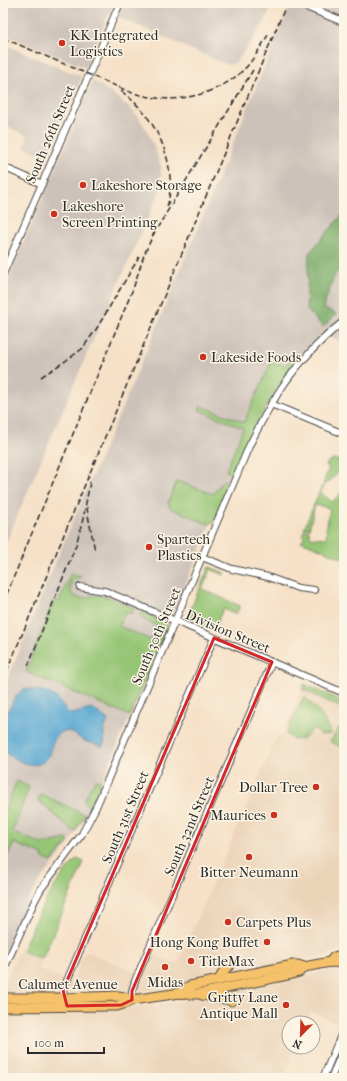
<svg xmlns="http://www.w3.org/2000/svg" width="347" height="1081" font-family="'IM FELL French Canon',serif">
<style>
.built{fill:#ebd3b8}
.industrial{fill:#cdc2b9}
.green{fill:#95c575;stroke:#607850}
.forest{fill:#78aa66;stroke:#526a48}
.water{fill:#58a7d2;stroke:#42697e}
.lines{fill:none;stroke-linecap:round;stroke-linejoin:round}
.minor-casing{stroke:#494643;stroke-width:8}
.tertiary-casing{stroke:#494643;stroke-width:9}
.primary-casing{stroke:#494643;stroke-width:11}
.minor{stroke:#fff;stroke-width:6}
.tertiary{stroke:#fff;stroke-width:7}
.primary{stroke:#f5c16b;stroke-width:9}
.rail{stroke:#2b2b2b;stroke-width:1.5;stroke-dasharray:6 3;stroke-linecap:butt}
.marked{fill:none;stroke:#d62828;stroke-width:3;stroke-linejoin:round}
.poi-dot{fill:#c8321e;stroke:#fcf5e5;stroke-width:1.5}
.labels{text-anchor:middle;stroke-width:3;stroke-linejoin:round;paint-order:stroke}
.poi-label{font-size:14px;fill:#2b2b2b;stroke:#fcf5e5;text-anchor:start}
.street-label{font-size:14px;fill:#2b2b2b;stroke:#fcf5e5}
</style>
<rect width="100%" height="100%" fill="#fcf5e5"/>
<filter id="ink" filterUnits="userSpaceOnUse"><feTurbulence type="fractalNoise" baseFrequency=".025" numOctaves="2"/><feDisplacementMap in="SourceGraphic" scale="8" xChannelSelector="R" yChannelSelector="G"/><feConvolveMatrix kernelMatrix="1 2 1 2 8 2 1 2 1" color-interpolation-filters="sRGB"/></filter>
<filter id="wash" filterUnits="userSpaceOnUse"><feTurbulence type="fractalNoise" baseFrequency=".012" numOctaves="4" result="noise"/><feDisplacementMap in="SourceGraphic" scale="16" xChannelSelector="R" yChannelSelector="G"/><feGaussianBlur stdDeviation="0.9" result="paint"/><feColorMatrix in="noise" values="0 0 0 0 0 0 0 0 0 0 0 0 0 0 0 0 0 1.4 0 .05"/><feComposite in="paint" operator="in"/></filter>
<g filter="url(#wash)">
<rect width="100%" height="100%" fill="#f6e1c8"/>
<!-- built -->
<g class="built">
<polygon points="302,689 344,709 344,720 330,742 344,748 344,951 170,987 143,991 116,993 10,994 5,992 3,987 5,982 20,950 42,959 38,968 71,983 85,951 143,975 152,954 177,965 277,736 281,737"/>
<polygon points="344,967 344,1020 342,1025 311,1012 306,1023 289,1023 289,1047 296,1047 283,1078 3,1078 3,1010 123,1008 139,1007 172,1003"/>
</g>
<!-- industrial -->
<g class="industrial">
<polygon points="3,3 273,3 264,23 249,45 236,62 229,65 215,60 109,13 86,68 3,34"/>
<polygon points="291,3 344,3 344,342 321,333 292,365 278,383 246,440 130,716 89,810 84,820 68,845 39,882 28,900 3,957 3,690 66,537 150,343"/>
<polygon points="3,44 82,77 47,157 24,147 28,136 3,125"/>
<polygon points="93,81 118,98 130,108 142,122 149,135 156,151 161,167 161,180 160,191 87,354 3,549 3,290"/>
</g>
<!-- green -->
<g class="green">
<polygon points="298,352 300,357 274,393 245,446 235,471 229,473 226,471 243,428 199,410 201,406 244,422 272,361 285,366"/>
<polygon points="335,459 344,463 344,467 326,485 323,484 329,467 326,465 329,461"/>
<polygon points="223,480 227,482 229,485 214,522 208,524 170,508 168,502 177,481 213,494"/>
<polygon points="322,486 324,487 320,492 332,502 344,490 344,547 343,548 344,559 301,541 304,539 303,533 304,530 309,531 310,537 326,538 327,531 326,530 330,508 315,505 309,529 304,528"/>
<polygon points="209,567 226,573 224,575 211,569 202,589 240,606 236,614 223,609 214,630 188,618 187,617"/>
<path d="M71,573L82,576L72,580L70,588C71,592 72,596 77,597C84,600 91,595 98,595C109,596 124,604 134,608L133,613L131,614L125,612L119,626L151,640L158,626L143,619L140,615L142,612L165,622L167,626L130,716L26,672L54,600L59,602Z"/>
<polygon points="304,684 344,702 344,709 302,689"/>
<path d="M304,696L320,713L332,734L321,735L314,728C305,738 298,745 286,734Z"/>
<polygon points="344,720 344,748 330,742"/>
<path d="M95,780L100,781L101,783L90,807C87,807 86,804 84,801L91,787Z"/>
<polygon points="17,781 29,787 12,832 42,844 67,839 68,842 52,862 42,858 43,855 14,843 8,855 3,853 3,813"/>
<polygon points="41,794 85,815 74,832 38,800"/>
<path d="M77,859L84,862L42,959L22,951C36,918 51,884 77,859Z"/>
</g>
<!-- forest -->
<polygon class="forest" points="344,213 344,265 335,274 323,308 335,313 336,315 323,327 306,309 309,253"/>
<!-- water -->
<path class="water" d="M23,689C35,689 48,690 58,699C62,703 64,709 70,714C78,713 85,710 93,709L108,720C107,723 105,727 104,730C103,737 107,742 101,747C95,743 93,744 87,742C79,740 75,731 65,731C52,732 53,749 47,758C37,773 14,759 3,751V724L14,699Z"/>
</g>
<g filter="url(#ink)">
<g class="lines">
<defs>
<g id="minor">
<polyline points="3,167 42,184"/>
<polyline points="3,274 120,3"/>
<polyline points="271,404 344,434"/>
<polyline points="202,557 232,569 268,577 298,588 314,590"/>
<polyline points="80,587 105,591 344,693"/>
<path d="M3,971L35,900L41,889L82,834L96,807L250,444C257,431 263,418 271,405C288,374 316,343 344,321"/>
<polyline points="132,1000 132,991 135,981 272,662"/>
<polyline points="65,1001 63,990 214,638"/>
<polyline points="323,1078 344,1028"/>
<polyline points="331,1078 344,1048"/>
</g>
<polyline id="tertiary" points="298,3 344,22"/>
<g id="primary">
<polyline points="330,962 334,957 344,954"/>
<polyline points="219,980 225,969 230,965"/>
<polyline points="180,993 185,988 190,986 293,965 298,965 304,967"/>
<polyline points="202,995 226,999 231,1001"/>
<polyline points="3,998 65,998 118,996 124,997 132,1000"/>
<polyline points="3,1007 117,1006 126,1003 132,1000 180,993 188,994 199,994 292,974 299,972 304,967 330,962 344,963"/>
</g>
</defs>
<!-- minor casing -->
<use href="#minor" class="minor-casing"/>
<!-- tertiary casing -->
<use href="#tertiary" class="tertiary-casing"/>
<!-- primary casing -->
<use href="#primary" class="primary-casing"/>
<!-- minor -->
<use href="#minor" class="minor"/>
<!-- tertiary -->
<use href="#tertiary" class="tertiary"/>
<!-- primary -->
<use href="#primary" class="primary"/>
<!-- rail -->
<g class="rail">
<path d="M3,38L130,92C139,95 148,97 157,98C190,102 228,89 249,64C256,55 262,45 268,35"/>
<path d="M121,91C156,116 179,164 167,207"/>
<polyline points="41,377 64,362 82,349 97,328 139,257"/>
<polyline points="87,507 88,515 95,551"/>
<polyline points="3,603 133,289 144,255 153,235 253,70"/>
<polyline points="28,666 76,545 83,519 90,482"/>
<polyline points="3,680 287,3"/>
</g>
</g>
</g>
<!-- marked area -->
<path class="marked" d="M214,638L272,662L132,991V1000L121,1005L67,1006L63,990Z"/>
<!-- markers -->
<g class="poi-dot">
<circle cx="62" cy="43" r="4"/>
<circle cx="83" cy="185" r="4"/>
<circle cx="54" cy="214" r="4"/>
<circle cx="203" cy="357" r="4"/>
<circle cx="149" cy="547" r="4"/>
<circle cx="316" cy="787" r="4"/>
<circle cx="274" cy="815" r="4"/>
<circle cx="249" cy="857" r="4"/>
<circle cx="228" cy="922" r="4"/>
<circle cx="267" cy="942" r="4"/>
<circle cx="191" cy="961" r="4"/>
<circle cx="165" cy="967" r="4"/>
<circle cx="286" cy="1005" r="4"/>
</g>
<g class="labels">
<!-- poi labels -->
<g class="poi-label">
<text x="70" y="40">KK Integrated<tspan x="70" dy="16">Logistics</tspan></text>
<text x="91" y="190">Lakeshore Storage</text>
<text x="62" y="211">Lakeshore<tspan x="62" dy="16">Screen Printing</tspan></text>
<text x="211" y="362">Lakeside Foods</text>
<text x="157" y="544">Spartech<tspan x="157" dy="16">Plastics</tspan></text>
<text x="308" y="792" text-anchor="end">Dollar Tree</text>
<text x="266" y="820" text-anchor="end">Maurices</text>
<text x="249" y="877" text-anchor="middle">Bitter Neumann</text>
<text x="236" y="927">Carpets Plus</text>
<text x="259" y="947" text-anchor="end">Hong Kong Buffet</text>
<text x="199" y="966">TitleMax</text>
<text x="165" y="987" text-anchor="middle">Midas</text>
<text x="278" y="1002" text-anchor="end">Gritty Lane<tspan x="278" dy="16">Antique Mall</tspan></text>
</g>
<!-- street labels -->
<g class="street-label">
<text transform="translate(50 134) rotate(-67)" y="5">South 26th Street</text>
<text transform="translate(228 631) rotate(23)" y="5">Division Street</text>
<text transform="translate(156 636) rotate(-67)" y="5">South 30th Street</text>
<text transform="translate(125 817) rotate(-67)" y="5">South 31st Street</text>
<text transform="translate(189 826) rotate(-67)" y="5">South 32nd Street</text>
<text x="68" y="989">Calumet Avenue</text>
</g>
</g>
<!-- margin -->
<rect width="347" height="1081" fill="none" stroke="#fcf5e5" stroke-width="16"/>
<!-- north arrow -->
<g transform="translate(301 1035) rotate(203)"><circle r="19" fill="#fcf5e5" stroke="#a8a49b"/>
<path d="M0-3L7 15L0 10L-7 15Z" fill="#c8321e"/>
<text y="-6" font-size="11" font-weight="bold" text-anchor="middle" fill="#2b2b2b">N</text>
</g>
<!-- scale -->
<path d="M28 1047v6h76v-6" fill="none" stroke="#2b2b2b" stroke-width="2"/>
<text x="34" y="1047" font-size="12" fill="#2b2b2b" stroke="#fcf5e5" stroke-width="3" paint-order="stroke">100 m</text>
</svg>
